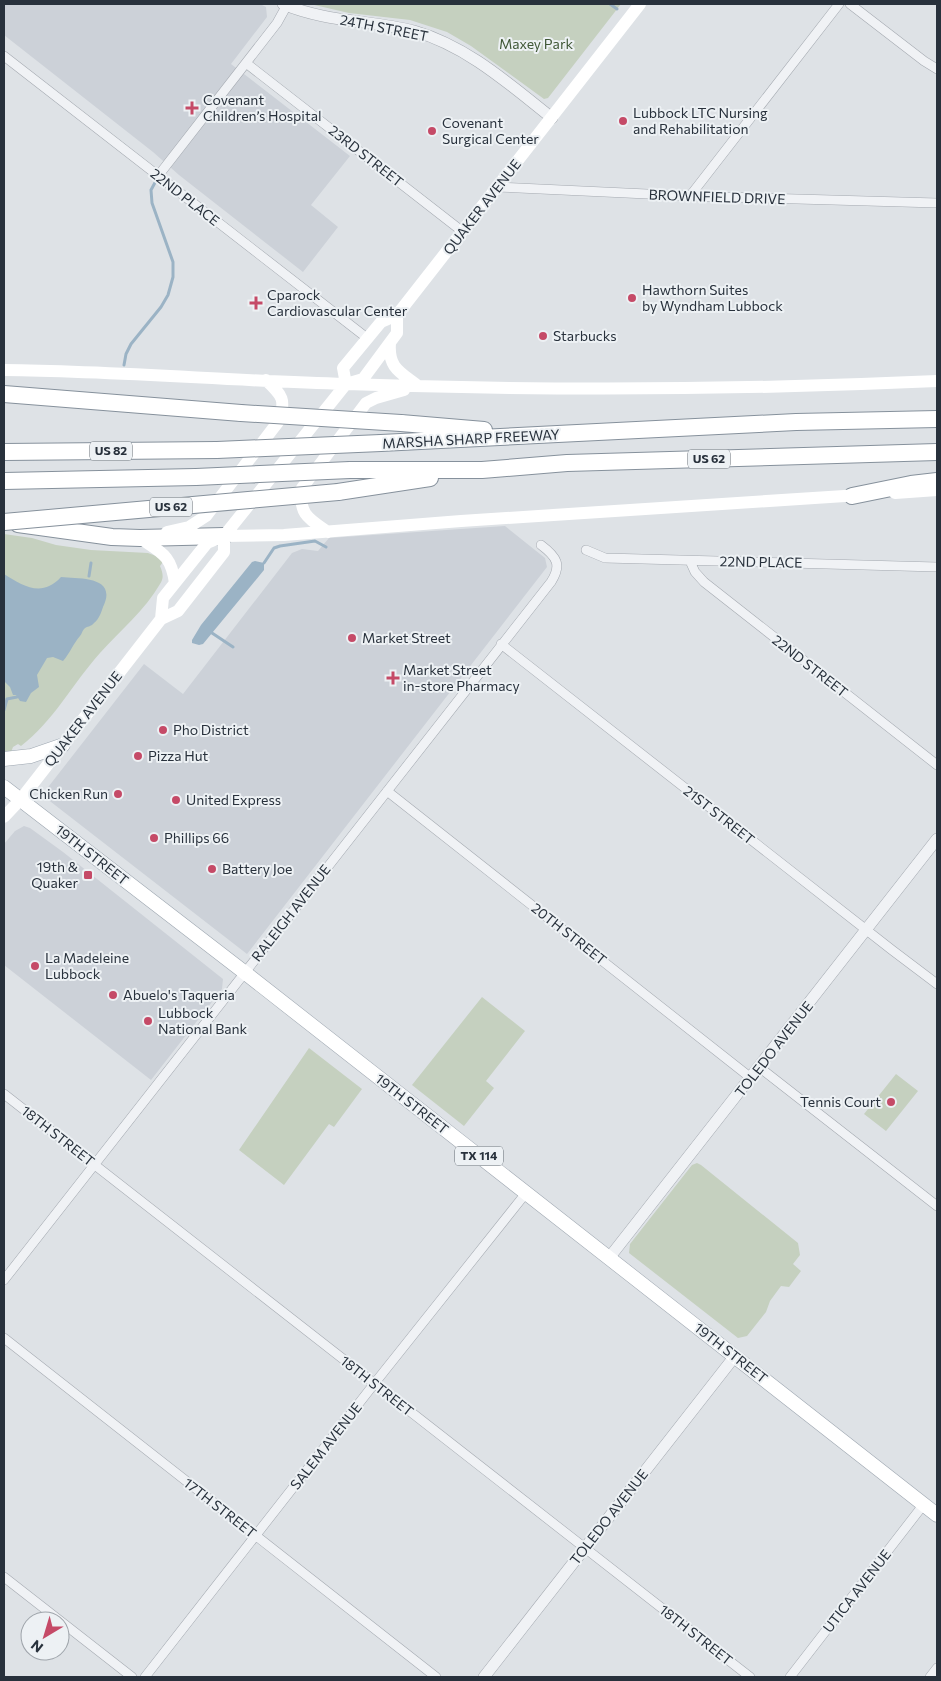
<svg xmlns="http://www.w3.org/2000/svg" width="941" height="1681" viewBox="0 0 941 1681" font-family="Commissioner,sans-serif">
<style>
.built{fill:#ccd1d8}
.green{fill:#c5d0bf}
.water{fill:#9bb3c5}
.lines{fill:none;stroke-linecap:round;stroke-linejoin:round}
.stream{stroke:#9bb3c5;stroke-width:3}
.minor-casing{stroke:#a4a9b0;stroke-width:10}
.tertiary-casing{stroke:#a4a9b0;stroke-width:12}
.primary-casing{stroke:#9ea7b1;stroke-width:15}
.motorway-casing{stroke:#86919c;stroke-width:18}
.minor{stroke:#f0f2f5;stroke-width:9}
.tertiary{stroke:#f0f2f5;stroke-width:11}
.secondary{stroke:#fff;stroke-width:12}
.primary{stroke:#fff;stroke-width:14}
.motorway{stroke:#fff;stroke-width:16}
.motorway-bridge-casing{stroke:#86919c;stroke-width:18;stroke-linecap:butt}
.motorway-bridge{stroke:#fff;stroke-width:16}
.poi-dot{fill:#c54a67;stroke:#edf1f4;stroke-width:2}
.labels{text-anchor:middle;stroke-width:4;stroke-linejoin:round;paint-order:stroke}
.shield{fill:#edf1f4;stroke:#636b73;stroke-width:1}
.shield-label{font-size:12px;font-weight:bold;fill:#28313c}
.street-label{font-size:14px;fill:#28313c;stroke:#edf1f4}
.park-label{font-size:14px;fill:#3f5736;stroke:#edf1f4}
.poi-label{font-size:14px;fill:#28313c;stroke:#edf1f4;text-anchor:start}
</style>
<rect width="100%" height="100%" fill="#dee2e6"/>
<!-- built -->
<path class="built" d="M4,4H260L266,7L267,17L231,64L350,156L311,205L338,227L303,272L179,175L153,152L4,35Z
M505,526L545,558L547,567L247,954L42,795L144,664L183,694L292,553L302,549L318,551L329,538Z
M24,826L30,828L63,852L223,979L222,989L151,1080L4,965V844L15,831Z"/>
<!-- green -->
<path class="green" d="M310,4H621L548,98L544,99L471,46L447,32L410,20L349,13Z
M4,534L32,538L56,545L91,550L148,553L156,556L163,562L160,566C163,573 164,578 160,584C145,610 120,631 100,653C73,683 53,722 21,746L18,744L13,747L11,752H4Z
M482,997L525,1031L486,1081L494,1088L464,1126L412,1085Z
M309,1048L362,1089L334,1127L329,1124L284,1185L239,1150Z
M896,1074L918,1091L886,1131L864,1114Z
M697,1163L701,1165L798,1243L800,1255L793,1264L801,1271L789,1287L781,1286L770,1301L766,1312L747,1336L738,1338L629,1253L630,1244L692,1165Z"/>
<!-- water -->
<path class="water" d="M255,561L264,563V570L203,644L199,645L192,643V640L201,625L252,562Z
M4,574C23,586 42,598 61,577C80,579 118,576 103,607C101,613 99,619 94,623C91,627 87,626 84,629C82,631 82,634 80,636C73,644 70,653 63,661L53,657L47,658L37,675L39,687L31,693L26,702L20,701L16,695H13L10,687L4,681Z"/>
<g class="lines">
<!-- stream -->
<path class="stream" d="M610,4L617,9
M124,365L126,354L131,344L161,307L168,295L173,277V262L152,203L151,190L158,177
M264,563L274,548L280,546L315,541L326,547
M89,576L91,563
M212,633L233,647
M4,710L7,699L17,697"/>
<defs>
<path id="minor" d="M850,4L924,61L937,69
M4,56L367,338
M246,63L463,232
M158,176L277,23L287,5
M497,187L690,196L937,203
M690,196L839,4
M586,550L605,558L937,567
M690,561L695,572L704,582L937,765
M501,644L892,950L937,984
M387,791L751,1078
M759,1067L937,1206
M4,1094L750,1677
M4,1280L551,582C562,565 557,557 541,545
M4,1338L436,1677
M4,1577L132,1677
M145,1677L374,1384L526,1193
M790,1677L924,1504
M930,1677L937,1668"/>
<path id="tertiary" d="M283,4C325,22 370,20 414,31C467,46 509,84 552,118
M609,1258L937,839
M484,1677L735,1356"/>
<path id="primary" d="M4,759L31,756L63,745
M4,787L244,972L937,1515"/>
<path id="motorway" d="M4,394L241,413
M401,423L484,430
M381,443L796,422L937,419
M4,452L217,450
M350,470H482L567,463L937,452
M4,481L196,477
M338,492L430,478
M852,496L911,484L937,481
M18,524L112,537L140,538L224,536"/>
</defs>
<!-- minor casing -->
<use href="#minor" class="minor-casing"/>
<!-- tertiary casing -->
<use href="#tertiary" class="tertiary-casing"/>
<!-- primary casing -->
<use href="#primary" class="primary-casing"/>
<!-- motorway casing -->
<use href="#motorway" class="motorway-casing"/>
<!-- minor -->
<use href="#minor" class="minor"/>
<!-- tertiary -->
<use href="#tertiary" class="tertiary"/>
<!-- secondary -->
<path class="secondary" d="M390,343C388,368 400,372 418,386
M4,370C118,371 232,381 346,384C543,391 740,390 937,381
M346,384L343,368L381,322L397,315L640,4
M895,493L937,490
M167,532L189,527L206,516L278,422C287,400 282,395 266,380
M328,532C309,519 298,514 302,488L366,403L376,398L404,390
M224,536L284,535L461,521L860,495
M140,538C162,553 171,555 175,583
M161,619L163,598L207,543L224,536L346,384L363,379L397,333V315
M4,817L21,799L161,619L178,611L224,552V536"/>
<!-- primary -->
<use href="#primary" class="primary"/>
<!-- motorway -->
<use href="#motorway" class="motorway"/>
<defs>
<path id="motorway-bridge" d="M241,413L401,423
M217,450L381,443
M196,477L350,470
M4,522L338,492"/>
</defs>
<!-- motorway-bridge casing -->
<use href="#motorway-bridge" class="motorway-bridge-casing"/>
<!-- motorway-bridge -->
<use href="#motorway-bridge" class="motorway-bridge"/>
</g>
<!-- markers -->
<g class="poi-dot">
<path d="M189.5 100.5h5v5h5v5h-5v5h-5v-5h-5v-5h5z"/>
<circle cx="623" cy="121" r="5"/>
<circle cx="432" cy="131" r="5"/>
<circle cx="632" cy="298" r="5"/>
<path d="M253.5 295.5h5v5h5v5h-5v5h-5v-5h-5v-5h5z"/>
<circle cx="543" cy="336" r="5"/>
<circle cx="352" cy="638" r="5"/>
<path d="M390.5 670.5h5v5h5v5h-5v5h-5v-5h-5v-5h5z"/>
<circle cx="163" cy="730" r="5"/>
<circle cx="138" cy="756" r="5"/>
<circle cx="118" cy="794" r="5"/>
<circle cx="176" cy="800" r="5"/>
<circle cx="154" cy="838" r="5"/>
<circle cx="212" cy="869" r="5"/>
<rect x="83" y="870" width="10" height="10" rx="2.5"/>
<circle cx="35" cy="966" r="5"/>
<circle cx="113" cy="995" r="5"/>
<circle cx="148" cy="1021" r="5"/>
<circle cx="891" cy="1102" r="5"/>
</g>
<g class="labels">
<!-- shield labels -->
<g class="shield">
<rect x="90" y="441.5" width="42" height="19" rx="4"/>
<rect x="688" y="449.5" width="42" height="19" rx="4"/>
<rect x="150" y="497.5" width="42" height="19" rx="4"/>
<rect x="455" y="1146.5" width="48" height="19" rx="4"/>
</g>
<g class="shield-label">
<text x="111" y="455">US 82</text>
<text x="709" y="463">US 62</text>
<text x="171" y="511">US 62</text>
<text x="479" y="1160">TX 114</text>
</g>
<!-- street labels -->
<g class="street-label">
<text transform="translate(384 28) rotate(11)" y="5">24TH STREET</text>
<text transform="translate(366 156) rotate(38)" y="5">23RD STREET</text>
<text transform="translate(185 197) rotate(38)" y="5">22ND PLACE</text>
<text transform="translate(717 197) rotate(2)" y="5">BROWNFIELD DRIVE</text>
<text transform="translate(482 207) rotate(-52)" y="5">QUAKER AVENUE</text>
<text transform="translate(471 439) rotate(-3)" y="5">MARSHA SHARP FREEWAY</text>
<text transform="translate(761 562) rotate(1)" y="5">22ND PLACE</text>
<text transform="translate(810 666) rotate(38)" y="5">22ND STREET</text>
<text transform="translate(83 719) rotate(-52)" y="5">QUAKER AVENUE</text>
<text transform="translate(719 815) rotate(38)" y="5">21ST STREET</text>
<text transform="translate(92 855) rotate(38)" y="5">19TH STREET</text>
<text transform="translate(291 913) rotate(-52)" y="5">RALEIGH AVENUE</text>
<text transform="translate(569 934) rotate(38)" y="5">20TH STREET</text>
<text transform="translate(774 1049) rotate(-52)" y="5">TOLEDO AVENUE</text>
<text transform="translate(412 1104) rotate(38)" y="5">19TH STREET</text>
<text transform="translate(58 1136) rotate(38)" y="5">18TH STREET</text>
<text transform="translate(731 1353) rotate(38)" y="5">19TH STREET</text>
<text transform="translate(377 1386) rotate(38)" y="5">18TH STREET</text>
<text transform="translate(326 1446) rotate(-52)" y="5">SALEM AVENUE</text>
<text transform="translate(220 1508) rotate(38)" y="5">17TH STREET</text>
<text transform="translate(609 1517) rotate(-52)" y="5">TOLEDO AVENUE</text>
<text transform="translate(857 1591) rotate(-52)" y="5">UTICA AVENUE</text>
<text transform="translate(696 1635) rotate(38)" y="5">18TH STREET</text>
</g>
<!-- park labels -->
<g class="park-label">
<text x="536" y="49">Maxey Park</text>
</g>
<!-- poi labels -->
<g class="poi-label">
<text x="203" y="105">Covenant<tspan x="203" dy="16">Children’s Hospital</tspan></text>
<text x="633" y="118">Lubbock LTC Nursing<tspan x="633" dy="16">and Rehabilitation</tspan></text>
<text x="442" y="128">Covenant<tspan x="442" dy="16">Surgical Center</tspan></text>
<text x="642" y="295">Hawthorn Suites<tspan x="642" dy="16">by Wyndham Lubbock</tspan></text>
<text x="267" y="300">Cparock<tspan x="267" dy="16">Cardiovascular Center</tspan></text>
<text x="553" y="341">Starbucks</text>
<text x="362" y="643">Market Street</text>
<text x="403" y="675">Market Street<tspan x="403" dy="16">in-store Pharmacy</tspan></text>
<text x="173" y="735">Pho District</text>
<text x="148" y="761">Pizza Hut</text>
<text x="108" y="799" text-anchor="end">Chicken Run</text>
<text x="186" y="805">United Express</text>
<text x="164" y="843">Phillips 66</text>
<text x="78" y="872" text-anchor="end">19th &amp;<tspan x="78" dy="16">Quaker</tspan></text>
<text x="222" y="874">Battery Joe</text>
<text x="45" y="963">La Madeleine<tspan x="45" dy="16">Lubbock</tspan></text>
<text x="123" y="1000">Abuelo's Taqueria</text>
<text x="158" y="1018">Lubbock<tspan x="158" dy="16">National Bank</tspan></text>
<text x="881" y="1107" text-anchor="end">Tennis Court</text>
</g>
</g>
<!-- border -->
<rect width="941" height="1681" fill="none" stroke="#28313c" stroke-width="10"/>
<!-- north arrow -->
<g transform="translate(45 1636) rotate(218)"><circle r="24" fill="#edf1f4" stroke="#9ea4aa"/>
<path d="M0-4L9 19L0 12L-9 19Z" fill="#c54a67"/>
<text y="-8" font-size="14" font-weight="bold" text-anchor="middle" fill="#28313c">N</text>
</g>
</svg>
